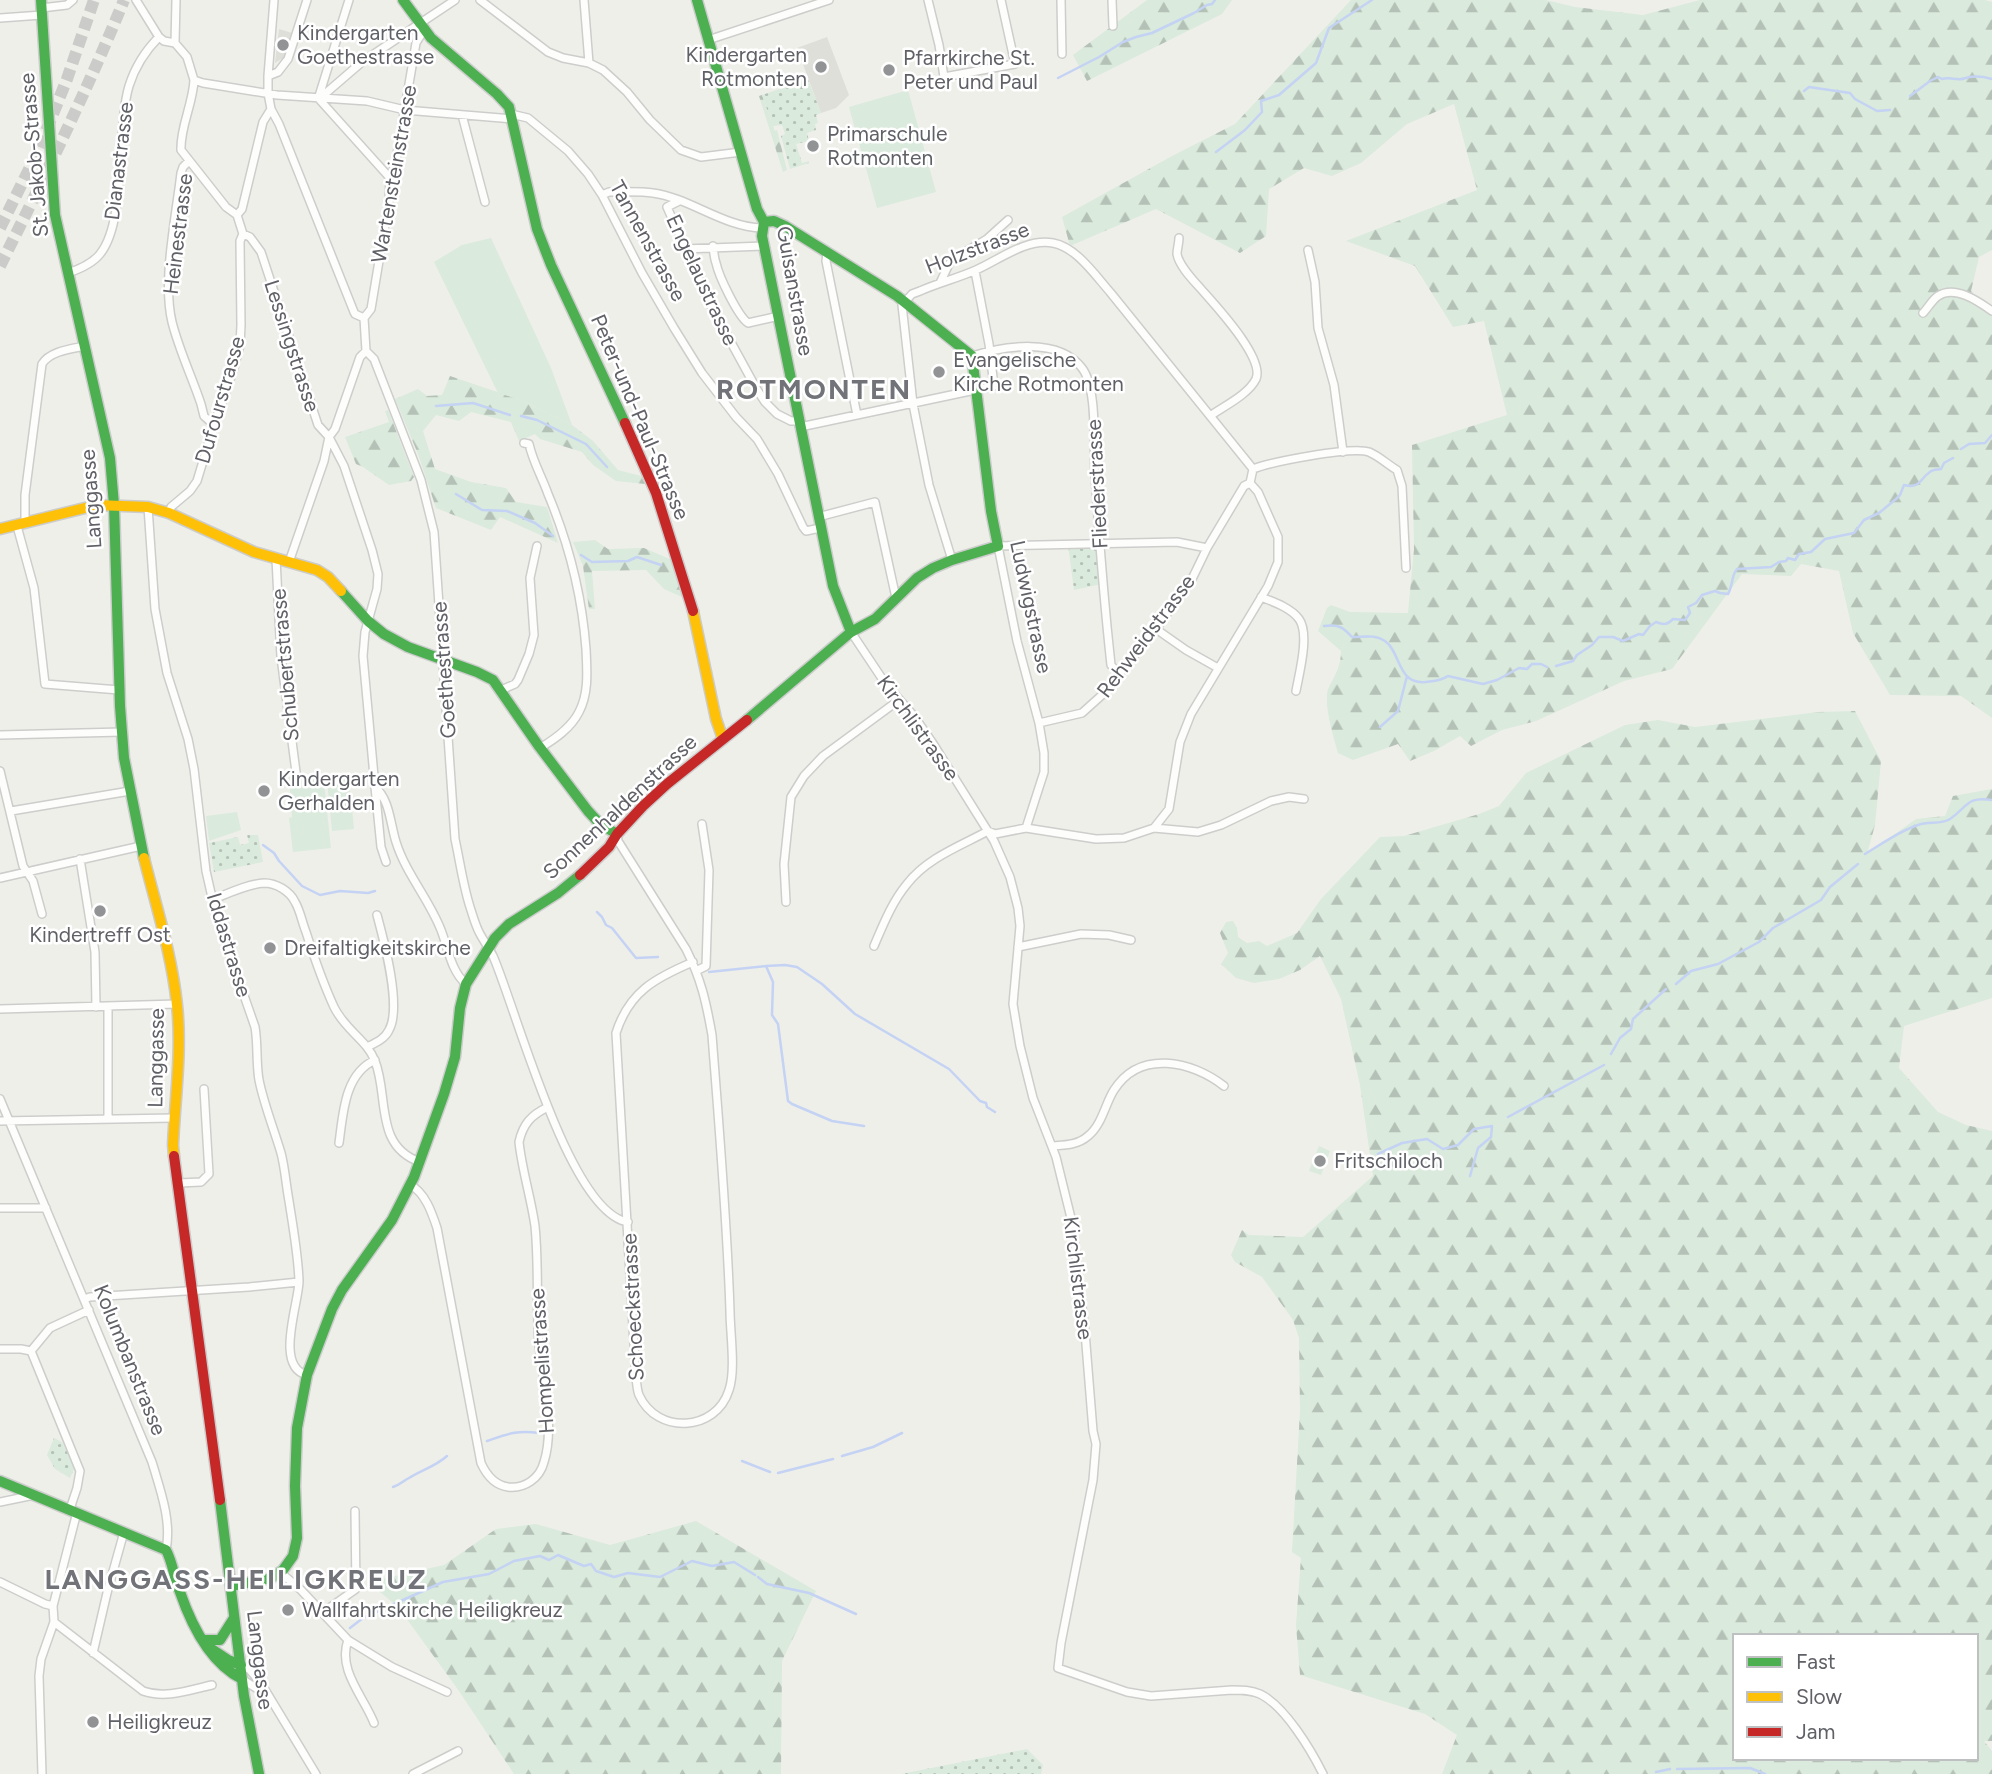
<svg xmlns="http://www.w3.org/2000/svg" width="1992" height="1774" viewBox="0 0 1992 1774" font-family="Figtree,sans-serif">
<style>
.education{fill:#dfdfd9}
.forest{fill:url(#forest-firs);fill-rule:evenodd}
.park{fill:url(#park-dots)}
.garden{fill:#daeadc}
.lines{fill:none;stroke-linecap:round;stroke-linejoin:round}
.stream{stroke:#c4d2f4;stroke-width:2.5}
.highway-tunnel{stroke:#cbccc9;stroke-width:12;stroke-dasharray:12 6;stroke-linecap:butt}
.street-casing{stroke:#cdcdcc;stroke-width:10}
.fast-casing{stroke:#ccc;stroke-width:13}
.slow-casing{stroke:#ccc;stroke-width:13}
.jam-casing{stroke:#ccc;stroke-width:13}
.street{stroke:#fdfdfc;stroke-width:7}
.fast{stroke:#4caf50;stroke-width:10}
.slow{stroke:#ffc107;stroke-width:10}
.jam{stroke:#c62828;stroke-width:10}
.poi-dot{fill:#929395;stroke:#fff;stroke-width:2.5}
.labels{text-anchor:middle;stroke-width:5;stroke-linejoin:round;paint-order:stroke}
.poi-label{font-size:21px;fill:#606167;stroke:#fff;text-anchor:start}
.street-label{font-size:21px;fill:#606167;stroke:#fff}
.district-label{font-size:28px;font-weight:bold;letter-spacing:2px;fill:#717379;stroke:#fff}
</style>
<defs>
<pattern id="forest-firs" width="22" height="20" patternUnits="userSpaceOnUse" patternTransform="scale(1.75)"><rect width="22" height="20" fill="#daeadc"/><path d="M5 1l3.5 6h-7zM16 11l3.5 6h-7z" fill="#b4c1b6"/></pattern>
<pattern id="park-dots" width="8" height="8" patternUnits="userSpaceOnUse" patternTransform="scale(1.75)"><rect width="8" height="8" fill="#daeadc"/><path d="M2 2h.1M6 6h.1" fill="none" stroke="#b4c1b6" stroke-width="1.8" stroke-linecap="round"/></pattern>
</defs>
<rect width="100%" height="100%" fill="#efefea"/>
<!-- education -->
<path class="education" d="M279,29L292,33L285,57L275,63Z
M827,37L849,95L836,108L821,113L797,48Z"/>
<!-- forest -->
<path class="forest" d="M1147,0H1232L1222,14L1087,81L1073,55Z
M1351,0H1546L1575,7L1643,15L1700,0H1985L1992,2V250L1979,257L1971,291L1992,311V718L1961,696L1890,695L1853,633L1839,571L1801,564L1791,576L1742,574L1672,669L1624,681L1536,721L1502,730L1471,746L1460,736L1434,751L1410,761L1398,744L1353,760L1338,753C1334,738 1322,701 1329,687C1336,674 1341,665 1341,651L1318,631L1327,608L1331,605L1350,612L1408,613L1414,549L1412,445L1507,415L1484,321L1453,327L1415,266L1346,241L1477,190L1454,104L1407,124L1361,163L1332,176L1304,168L1269,189L1266,236L1240,253L1156,209L1070,246L1062,217L1172,156L1235,124Z
M762,95L775,131L777,130L787,170L783,172L759,96Z
M450,376L518,399L572,425L593,441L618,470L641,476L645,484L616,481L593,465L582,452L540,439L535,434L519,441L511,422L471,412L459,421L436,415L423,431L435,469L471,482L506,488L516,502L547,507L558,543L500,517L491,530L436,508L418,454L395,399L418,389L427,396L442,395Z
M388,410L414,477L411,481L389,485L363,467L356,464L345,437L389,422L385,411Z
M595,540L608,549L644,548L672,560L682,597L664,589L646,570L592,571L595,609H589L583,566L573,542Z
M1855,711L1881,761L1875,825L1867,854L1916,819L1945,816L1953,796L1992,789V998L1904,1026L1899,1068L1938,1112L1966,1125L1992,1131V1741H1984L1992,1751V1774H1442L1457,1735L1425,1714L1300,1675L1296,1625L1301,1558L1292,1552L1300,1411L1299,1338L1293,1320L1262,1277L1235,1262L1231,1255L1242,1230L1249,1235L1303,1237L1373,1176L1360,1085L1341,999L1320,956L1300,970L1279,979L1254,983L1236,978L1221,964L1228,953L1220,933L1226,922L1233,921L1237,928L1238,937L1247,943L1259,941L1267,946L1297,933L1321,899L1380,837L1404,836L1479,814L1499,806L1526,773L1625,725L1658,720L1695,727L1818,712ZM1735,1636H1976V1758H1735Z
M696,1521L816,1591L782,1661L781,1774H514L459,1691L398,1607L368,1582L444,1565L496,1529L536,1524L610,1545Z"/>
<!-- park -->
<path class="park" d="M808,79L821,113L816,115L818,123L815,124L816,130L807,133L809,141L796,144L802,163L809,161V163L790,169L781,136L785,134L782,125L773,126L762,95Z
M1100,544L1102,584L1074,590L1068,545Z
M247,835H258L263,862L214,872L209,843L238,837L240,845L249,843Z
M54,1438L62,1442L75,1467L70,1478L55,1469L47,1455Z
M1027,1749L1043,1765L1041,1774H901Z"/>
<!-- garden -->
<path class="garden" d="M908,90L936,192L877,208L849,107Z
M491,238L551,368L572,425L518,399L498,393L434,262L462,245Z
M323,774L331,848L293,852L289,818L292,817L289,777Z
M349,779L354,829L332,831L327,780Z
M237,812L241,830L209,841L206,816Z
M1319,1146L1330,1151L1321,1175L1309,1171Z"/>
<g class="lines">
<!-- stream -->
<path class="stream" d="M1058,78L1099,57L1123,42L1136,37L1152,33L1194,13L1207,5L1212,4L1215,0
M1804,91L1809,87L1850,93L1855,99L1877,111L1890,110
M1910,96L1930,81L1938,77L1942,79C1948,77 1951,79 1958,79C1962,80 1965,78 1969,77C1977,76 1985,77 1992,79
M1216,152L1245,130L1262,112L1261,101L1279,95L1316,63L1329,28L1372,0
M436,406L473,403L510,415
M521,416L537,420L586,444L607,467
M1961,449L1969,444L1985,443L1992,435
M456,494L482,510L507,511L535,523L553,536
M581,555L592,562L628,561L637,557L661,565
M1324,626C1338,624 1343,627 1352,637C1363,637 1375,634 1385,641C1401,652 1397,685 1426,682C1434,681 1441,681 1448,676L1483,684L1497,680L1519,668L1527,669L1532,664H1541L1547,667
M1556,666L1573,661L1577,655L1592,645L1599,637H1613L1623,641L1639,634L1643,635L1650,626L1656,622C1664,625 1667,625 1673,619L1685,620L1690,613L1688,607L1696,603L1702,595L1715,591L1720,593L1728,594C1733,586 1731,576 1737,569L1771,567L1779,562L1786,561L1788,558L1795,560L1799,554L1811,552L1825,539L1854,533L1864,520L1879,513L1896,499L1900,495L1904,485C1921,489 1919,479 1930,472C1933,469 1938,470 1941,469L1944,463L1953,458
M1380,727L1398,711L1407,676
M263,845L274,853L279,861L302,886L320,895L340,891L368,893L375,891
M1865,854C1882,844 1899,831 1918,825C1928,821 1941,825 1950,819C1968,807 1966,796 1992,800
M597,912L602,917L606,925L612,928L636,958L658,957
M766,966L773,982L772,1015L778,1024L788,1101L792,1104L832,1121L864,1126
M709,972L766,966L785,965L797,967L822,984L855,1014L949,1069L980,1101L986,1103L987,1107L995,1112
M1676,984L1691,971L1718,964L1759,942L1773,928L1821,900L1830,887L1858,864
M1611,1054L1620,1038L1631,1029L1633,1019L1666,989
M1508,1117L1604,1065
M1378,1154L1402,1143L1427,1139L1443,1149L1458,1145L1474,1129L1492,1126L1491,1137L1478,1148L1470,1176
M487,1441C508,1434 516,1430 539,1433
M842,1456L873,1447L902,1433
M742,1461L770,1472
M778,1473L833,1459
M393,1487C400,1485 403,1481 409,1478C422,1470 436,1466 447,1456
M758,1577L767,1584L809,1593L856,1614
M350,1628L363,1618L443,1582L489,1574L514,1561L540,1556L549,1560L558,1555L584,1566L591,1564L596,1571L614,1577L628,1573L660,1577L692,1561L712,1566L734,1562L755,1575
M1677,1769L1750,1768L1765,1774
M1656,1772L1670,1769"/>
<!-- highway-tunnel -->
<path class="highway-tunnel" d="M0,228L39,149L67,79L94,0
M0,266C44,178 87,91 124,0"/>
<defs>
<path id="street" d="M136,0L159,37L164,41L175,43L187,57L194,80L203,83L277,95L367,101L405,110L512,119
M480,0L548,52L563,58L589,63L603,70L627,92L650,120L681,150L701,157L741,152
M584,0L589,63
M928,0L939,45L944,77L1015,64L1001,0
M1061,0L1062,54
M1112,0L1113,26
M41,8L67,5L73,0
M0,18L42,15
M708,40L829,0
M175,43L176,0
M268,76L274,0
M194,80C193,104 180,127 181,150L226,207L237,215
M319,96L349,0
M319,99L362,62L455,0
M319,99L390,178
M271,109L279,124L354,312L355,314L364,318
M511,114L528,118L568,151L588,174L602,195L642,273L674,328L702,373L736,417L757,439L778,474L803,527L806,531L820,528
M462,115L485,202
M189,161L183,167L181,173C176,217 162,280 172,322C179,350 192,377 201,404L204,416L214,425
M602,195L609,192C623,192 639,191 653,193C690,198 723,227 762,228
M679,201L667,207L710,304L756,388L765,402L777,414L791,421H799
M237,215L242,209L263,122L271,109L268,93V76L278,72L288,59L307,0
M237,215L243,234
M243,234L250,237L261,252L318,425L329,437L344,466L372,550L378,574L377,589L365,632L363,656L375,787C390,800 390,823 396,842C406,874 429,899 441,930C448,948 451,971 466,984
M1179,238C1179,243 1177,249 1177,254C1179,266 1193,280 1201,289C1215,305 1265,358 1256,379C1248,395 1224,406 1210,416
M713,246C714,252 714,258 716,263C719,277 738,316 748,323L779,316
M684,249L765,246
M1308,250L1315,282L1318,328L1334,385L1343,452
M827,253L826,261L857,415
M68,273C80,269 92,264 100,254C127,221 116,129 129,86C135,67 145,51 159,37
M940,283L949,264L955,258L987,239L1008,220
M1923,313C1928,308 1932,300 1938,296C1955,285 1978,301 1992,311
M364,318L366,351L374,359L421,480L434,532L455,839C460,862 463,885 470,907C473,916 475,924 479,932C483,940 489,948 493,956C516,1008 569,1213 628,1222
M364,318L371,309L389,201L390,178L395,166L416,43L424,30
M972,356C1004,346 1059,337 1082,368C1098,389 1093,446 1095,473C1099,537 1104,601 1111,665L1119,674
M800,427L994,386L989,344L975,271
M524,443L529,444C533,462 542,477 548,494C569,544 582,596 586,649C587,671 589,693 579,712C571,728 555,739 540,748
M1253,469C1271,462 1352,446 1369,452C1379,456 1388,465 1397,470L1402,486L1406,568
M148,507L155,609L167,673L188,739L194,769L206,871L216,915L255,1027C258,1044 256,1063 259,1080C264,1105 274,1129 281,1153C285,1168 286,1185 289,1201C293,1227 298,1254 299,1281C299,1303 274,1367 307,1375
M169,513L171,507L190,491L197,481L214,425L234,368L240,345L241,325L240,241L243,234
M818,517L875,502L896,598
M25,524V495L42,364C50,351 71,349 85,346
M17,526L34,588L45,684L119,690
M276,559L281,657L296,772
M952,560L929,485L913,404L902,305L912,294L920,291C938,283 958,278 976,270C999,260 1026,238 1053,243C1076,247 1095,275 1110,292L1253,469L1250,483
M289,562L324,461L329,437L335,429L360,357L366,351
M1261,597C1274,602 1291,608 1299,619C1310,634 1299,674 1296,691
M1156,629L1186,650L1218,668
M851,632L885,683L914,716L932,742L994,841L1010,877L1018,908L1020,926L1013,1004L1020,1046L1033,1098L1056,1157L1072,1222L1085,1332L1093,1431L1096,1444L1093,1480L1061,1643L1058,1668L1127,1692L1151,1696L1232,1690C1242,1690 1251,1690 1260,1694C1285,1706 1311,1750 1323,1774
M501,690L515,684L518,680L529,654L534,635L530,578L537,546
M1039,723L1082,713L1102,695L1156,629L1192,579L1207,548L1244,486L1250,483
M0,735L122,732
M0,771L23,866L33,881L42,914
M375,787L381,847L386,862
M11,811L130,791
M1026,828L1044,772V753L1039,723L1017,641L998,546L1177,542L1207,548
M1154,828L1169,809L1180,742L1191,714L1268,586L1278,562V537L1258,492L1250,483
M617,834L618,841L686,949C701,979 706,1001 712,1035C719,1127 727,1218 730,1311C730,1332 736,1370 729,1390C716,1432 657,1435 639,1395C637,1390 637,1384 636,1379L616,1033C629,992 655,978 693,962
M80,859L95,952L96,1007
M0,878L141,846
M214,899C229,893 248,884 264,883C276,883 290,891 295,902C300,910 302,922 306,932C314,957 323,983 334,1007C345,1030 367,1040 375,1061C389,1096 374,1146 420,1162
M786,902L784,864L791,797L804,776L823,756L899,700
M874,946C883,925 892,902 907,884C927,858 960,846 988,831L995,834L1026,828L1096,839L1124,838L1154,828L1198,832L1221,825L1271,801L1289,797L1304,799
M1018,947L1081,934L1109,935L1131,940
M696,971L706,966L709,870L702,824
M0,1009L177,1004
M367,1047C375,1043 385,1039 389,1030C402,1007 384,941 377,915
M0,1099L152,1462C160,1489 172,1521 166,1550
M108,1119V1007
M0,1121L174,1118
M339,1143C343,1115 344,1074 375,1060
M1052,1146C1065,1145 1078,1145 1088,1136C1102,1125 1105,1104 1114,1090C1140,1049 1192,1061 1224,1086
M179,1183L201,1182L209,1174L204,1089
M410,1185C425,1192 432,1213 437,1228L481,1463C486,1474 494,1485 508,1487C525,1489 540,1478 544,1462C555,1428 543,1380 539,1345C536,1305 539,1266 535,1226C531,1198 522,1170 519,1142C523,1124 531,1115 548,1107
M0,1208H46
M84,1299L90,1297L249,1287L299,1282
M0,1349H21L31,1351L80,1471L77,1488L70,1509
M31,1351L50,1328L89,1310
M0,1502L34,1495
M280,1572L301,1590L348,1640L392,1667L447,1692
M0,1582L45,1604L53,1606
M322,1613L356,1589L355,1511
M54,1622L143,1691C166,1699 189,1690 212,1685
M348,1640C337,1670 364,1697 374,1723
M93,1653L107,1593L124,1532
M241,1665L249,1669L261,1683L316,1774
M242,1679L265,1694
M42,1774L39,1676L41,1659L54,1622L53,1606L77,1512
M413,1774L458,1751"/>
<path id="fast" d="M41,0L55,215L110,458L114,505L120,706L124,758L144,858
M403,0L431,38L497,94L509,107L537,229L551,265L625,423
M697,0L757,209L764,222L762,236L833,586L851,632
M341,591L368,621L384,634L408,647L477,672L493,680L538,745L588,811L600,824L617,834
M747,720L851,632L875,619L917,578L933,568L952,560L998,546L991,511L972,356L897,296L785,226L774,221L764,222
M0,1481L166,1550C173,1563 174,1578 180,1592C191,1624 210,1663 242,1679
M220,1500L244,1696L259,1774
M231,1586L272,1578L283,1570L293,1556L297,1538L295,1486L297,1428L307,1375L332,1309L342,1290L392,1220L414,1177L444,1094L455,1057L460,1008L466,984L495,938L509,924L558,893L580,875
M204,1640H220L234,1618
M210,1648L228,1660L241,1665"/>
<path id="slow" d="M0,529L97,505L148,507L169,513L254,552L317,570L328,577L341,591
M693,611L716,719L723,739
M144,858C156,906 172,955 177,1005C182,1051 175,1099 173,1145L174,1156"/>
<path id="jam" d="M625,423L656,493L693,611
M580,875L609,847L617,834L643,806L667,784L747,720
M174,1156L220,1500"/>
</defs>
<!-- street casing -->
<use href="#street" class="street-casing"/>
<!-- fast casing -->
<use href="#fast" class="fast-casing"/>
<!-- slow casing -->
<use href="#slow" class="slow-casing"/>
<!-- jam casing -->
<use href="#jam" class="jam-casing"/>
<!-- street -->
<use href="#street" class="street"/>
<!-- fast -->
<use href="#fast" class="fast"/>
<!-- slow -->
<use href="#slow" class="slow"/>
<!-- jam -->
<use href="#jam" class="jam"/>
</g>
<!-- markers -->
<g class="poi-dot">
<circle cx="283" cy="45" r="7"/>
<circle cx="821" cy="67" r="7"/>
<circle cx="889" cy="70" r="7"/>
<circle cx="813" cy="146" r="7"/>
<circle cx="939" cy="372" r="7"/>
<circle cx="264" cy="791" r="7"/>
<circle cx="100" cy="911" r="7"/>
<circle cx="270" cy="948" r="7"/>
<circle cx="1320" cy="1161" r="7"/>
<circle cx="288" cy="1610" r="7"/>
<circle cx="93" cy="1722" r="7"/>
</g>
<g class="labels">
<!-- poi labels -->
<g class="poi-label">
<text x="297" y="40">Kindergarten<tspan x="297" dy="24">Goethestrasse</tspan></text>
<text x="807" y="62" text-anchor="end">Kindergarten<tspan x="807" dy="24">Rotmonten</tspan></text>
<text x="903" y="65">Pfarrkirche St.<tspan x="903" dy="24">Peter und Paul</tspan></text>
<text x="827" y="141">Primarschule<tspan x="827" dy="24">Rotmonten</tspan></text>
<text x="953" y="367">Evangelische<tspan x="953" dy="24">Kirche Rotmonten</tspan></text>
<text x="278" y="786">Kindergarten<tspan x="278" dy="24">Gerhalden</tspan></text>
<text x="100" y="942" text-anchor="middle">Kindertreff Ost</text>
<text x="284" y="955">Dreifaltigkeitskirche</text>
<text x="1334" y="1168">Fritschiloch</text>
<text x="302" y="1617">Wallfahrtskirche Heiligkreuz</text>
<text x="107" y="1729">Heiligkreuz</text>
</g>
<!-- street labels -->
<g class="street-label">
<text transform="translate(34 155) rotate(-95)" y="7">St. Jakob-Strasse</text>
<text transform="translate(119 161) rotate(-83)" y="7">Dianastrasse</text>
<text transform="translate(394 174) rotate(-80)" y="7">Wartensteinstrasse</text>
<text transform="translate(178 234) rotate(-83)" y="7">Heinestrasse</text>
<text transform="translate(648 241) rotate(61)" y="7">Tannenstrasse</text>
<text transform="translate(977 248) rotate(-21)" y="7">Holzstrasse</text>
<text transform="translate(702 280) rotate(65)" y="7">Engelaustrasse</text>
<text transform="translate(795 291) rotate(80)" y="7">Guisanstrasse</text>
<text transform="translate(292 346) rotate(72)" y="7">Lessingstrasse</text>
<text transform="translate(220 400) rotate(-74)" y="7">Dufourstrasse</text>
<text transform="translate(640 417) rotate(67)" y="7">Peter-und-Paul-Strasse</text>
<text transform="translate(1097 484) rotate(-93)" y="7">Fliederstrasse</text>
<text transform="translate(91 499) rotate(-94)" y="7">Langgasse</text>
<text transform="translate(1031 607) rotate(78)" y="7">Ludwigstrasse</text>
<text transform="translate(1146 636) rotate(-53)" y="7">Rehweidstrasse</text>
<text transform="translate(285 665) rotate(-95)" y="7">Schubertstrasse</text>
<text transform="translate(444 670) rotate(-94)" y="7">Goethestrasse</text>
<text transform="translate(918 728) rotate(54)" y="7">Kirchlistrasse</text>
<text transform="translate(620 807) rotate(-43)" y="7">Sonnenhaldenstrasse</text>
<text transform="translate(229 945) rotate(73)" y="7">Iddastrasse</text>
<text transform="translate(156 1058) rotate(-89)" y="7">Langgasse</text>
<text transform="translate(1078 1278) rotate(83)" y="7">Kirchlistrasse</text>
<text transform="translate(633 1307) rotate(-93)" y="7">Schoeckstrasse</text>
<text transform="translate(130 1360) rotate(68)" y="7">Kolumbanstrasse</text>
<text transform="translate(542 1361) rotate(-94)" y="7">Hompelistrasse</text>
<text transform="translate(260 1660) rotate(83)" y="7">Langgasse</text>
</g>
<!-- district labels -->
<g class="district-label">
<text x="814" y="399">ROTMONTEN</text>
<text x="236" y="1589">LANGGASS-HEILIGKREUZ</text>
</g>
</g>
<!-- legend -->
<rect x="1733" y="1634" width="245" height="126" fill="#ffffff" stroke="#bfc0c2" stroke-width="2"/>
<rect x="1747" y="1657" width="35" height="10" fill="#4caf50" stroke="#bfc0c2" stroke-width="2"/>
<text x="1796" y="1669" font-size="21" fill="#606167">Fast</text>
<rect x="1747" y="1692" width="35" height="10" fill="#ffc107" stroke="#bfc0c2" stroke-width="2"/>
<text x="1796" y="1704" font-size="21" fill="#606167">Slow</text>
<rect x="1747" y="1727" width="35" height="10" fill="#c62828" stroke="#bfc0c2" stroke-width="2"/>
<text x="1796" y="1739" font-size="21" fill="#606167">Jam</text>
</svg>
